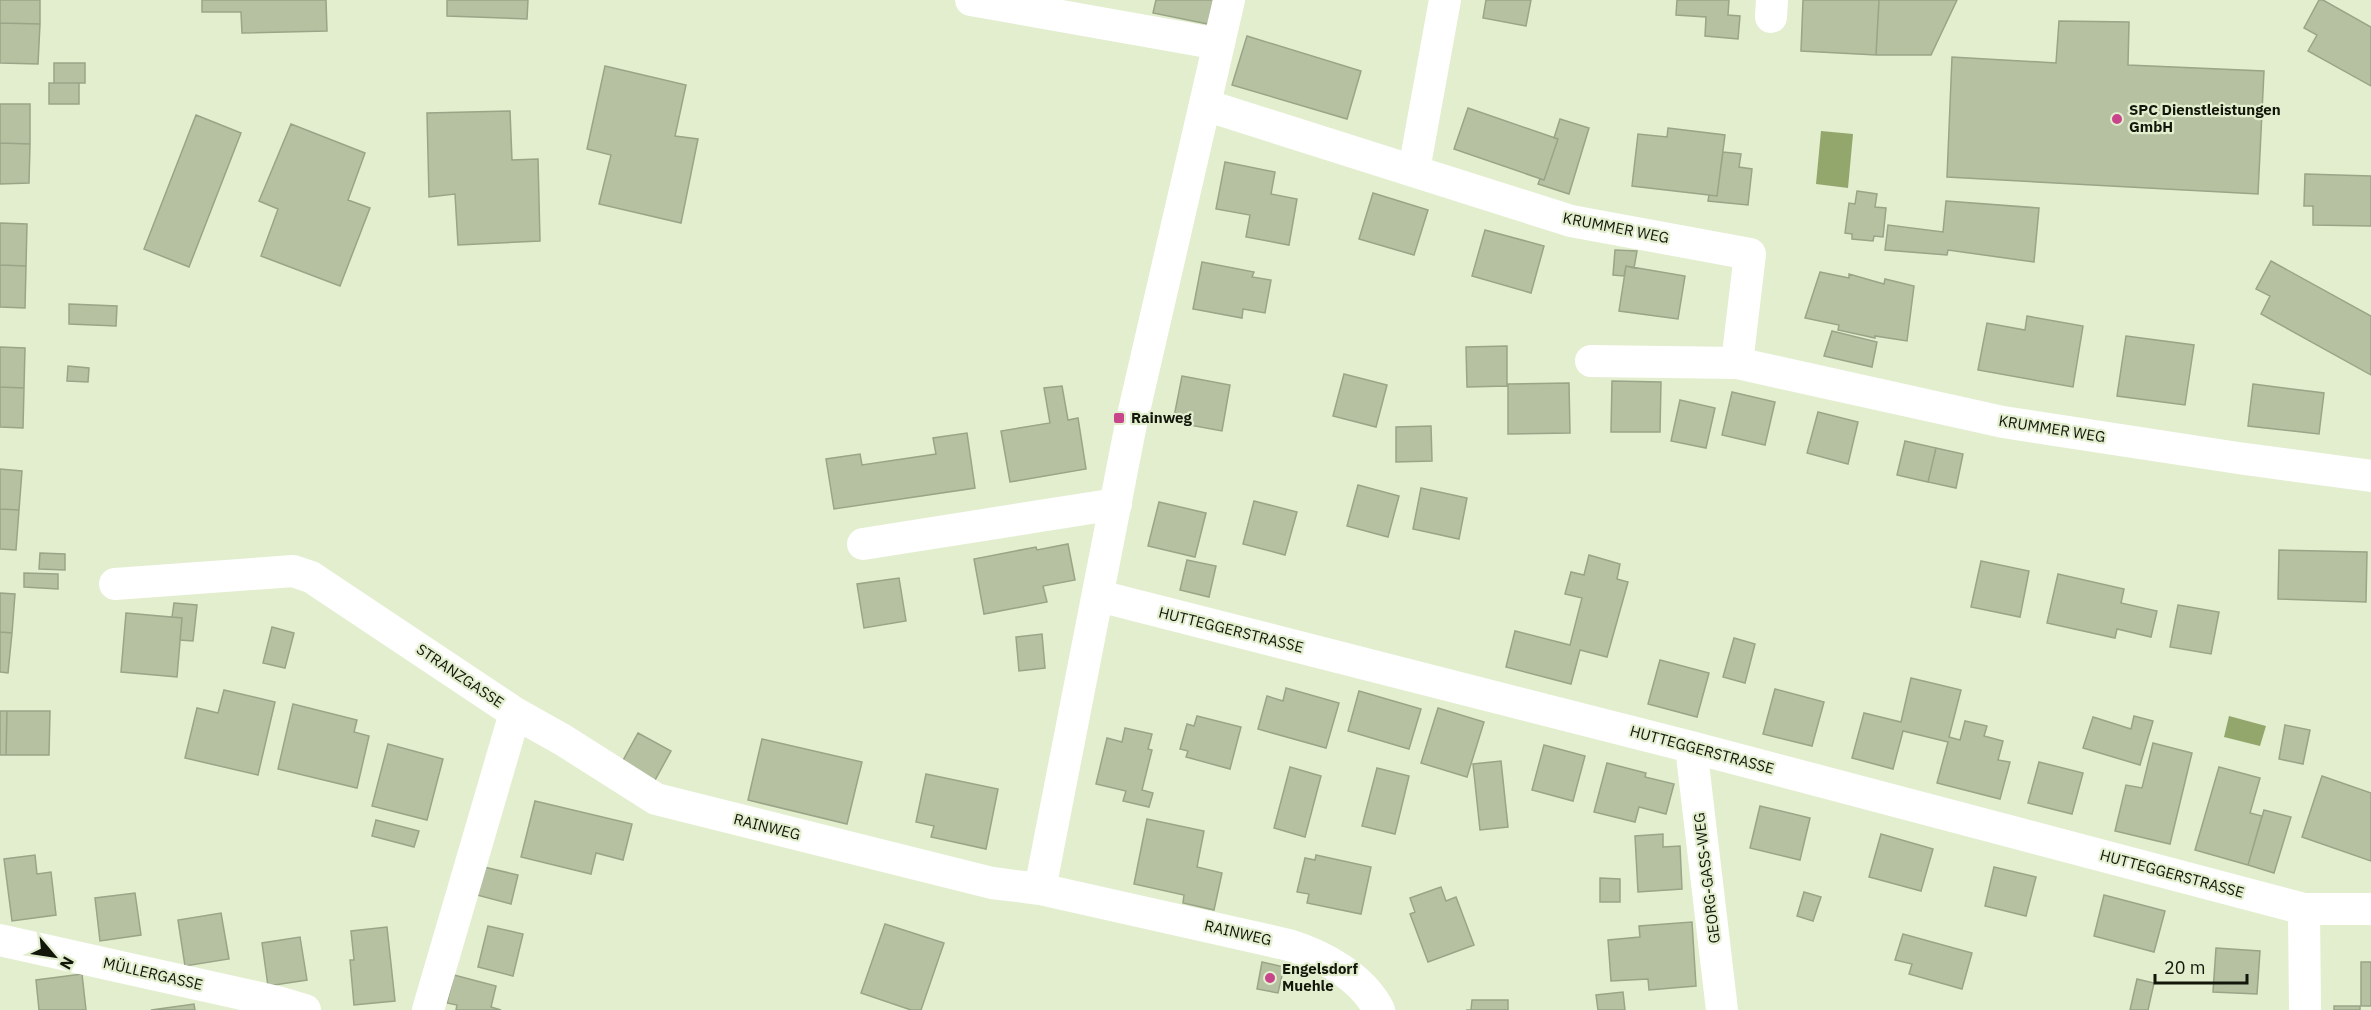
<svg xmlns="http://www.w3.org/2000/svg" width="2371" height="1010" viewBox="0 0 2371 1010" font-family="'IBM Plex Sans',sans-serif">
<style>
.water{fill:#93a66c}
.building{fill:#b6c1a2;stroke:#9aa487;stroke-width:1.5}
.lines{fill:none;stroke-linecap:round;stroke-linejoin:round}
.minor{stroke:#fff;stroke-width:32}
.poi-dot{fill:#c8458c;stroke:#e2eece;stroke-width:2}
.labels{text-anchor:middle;stroke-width:4.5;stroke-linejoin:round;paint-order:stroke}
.poi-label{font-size:15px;font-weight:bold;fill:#12160b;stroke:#e2eece;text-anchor:start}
.street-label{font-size:15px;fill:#12160b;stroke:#e2eece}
</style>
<rect width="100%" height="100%" fill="#e2eece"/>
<!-- water -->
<path class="water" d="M1821,131L1853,134L1848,188L1816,184Z
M2229,716L2266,726L2260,746L2224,737Z"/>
<!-- building -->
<path class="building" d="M0,0H40V24L0,23Z
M202,0H326L327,31L242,33L241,12H202Z
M447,0H528L527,19L447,16Z
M1156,0H1213L1208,24L1153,13Z
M1486,0H1531L1526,26L1483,18Z
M1677,0H1729L1728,15L1740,16L1738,39L1705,36L1706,17L1676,15Z
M1803,0H1879L1876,55L1801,51Z
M1879,0H1957L1931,55H1876Z
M2319,0H2323L2371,27V86L2308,51L2317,35L2304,28Z
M2059,21L2129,22L2128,65L2264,71L2258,194L1947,177L1952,57L2056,63Z
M0,23L40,24L38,64L0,63Z
M1247,36L1361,71L1347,119L1232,85Z
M54,63H85V83H54Z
M605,66L686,85L675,136L698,139L681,223L599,204L611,155L587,149Z
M49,83H79V104H49Z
M0,104H30V144L0,143Z
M1468,108L1558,139L1544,180L1454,149Z
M510,111L512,160L538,159L540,241L458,245L455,194L429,197L427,113Z
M196,115L241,133L189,267L144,249Z
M1560,119L1589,128L1569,194L1538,184L1540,179L1544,180L1558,139L1554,138Z
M291,124L365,153L348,200L370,208L340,286L261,256L278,209L259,201Z
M1668,128L1725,135L1717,196L1632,186L1638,134L1667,137Z
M0,143L30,144L29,183L0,184Z
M1723,152L1741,154L1739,167L1752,169L1748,205L1708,201L1709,195L1717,196Z
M1225,162L1275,172L1271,194L1297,199L1289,245L1246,237L1250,215L1216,209Z
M2305,174L2371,176V226L2313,225V206H2304Z
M1857,191L1877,194L1875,207L1886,208L1883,237L1874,236L1873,241L1852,239V234L1845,233L1849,203L1855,204Z
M1373,193L1428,210L1414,255L1359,239Z
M1946,201L2039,208L2034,262L1948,250L1947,255L1885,250L1888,225L1943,232Z
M0,223L27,224L26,266L0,265Z
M1485,230L1544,246L1531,293L1472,276Z
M1615,250L1637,251L1634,268L1626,266L1624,276L1613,275Z
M2271,261L2371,316V375L2261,314L2270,296L2256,289Z
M1202,262L1254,272L1252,277L1271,280L1265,313L1243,309L1242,318L1193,309Z
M0,265L26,266L25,308L0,307Z
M1626,266L1685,276L1678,319L1619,311Z
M1820,272L1849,278V274L1884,284L1885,279L1914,286L1907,341L1875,336V338L1838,330L1839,325L1805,318Z
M69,304L117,306L116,326L69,324Z
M2027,316L2083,326L2073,387L1978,370L1987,323L2025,330Z
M1832,331L1877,342L1872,367L1824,356Z
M2126,336L2194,345L2185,405L2117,396Z
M1507,346V386L1467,387L1466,347Z
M0,347L25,348L24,388L0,387Z
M68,366L89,368L88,382L67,381Z
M1344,374L1387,385L1376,427L1333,416Z
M1182,376L1230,385L1222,431L1173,422Z
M1612,381L1661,382L1660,432H1611Z
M1569,383L1570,433L1508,434V384Z
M2253,384L2324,393L2319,434L2248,426Z
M1062,386L1068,420L1078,418L1086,469L1010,482L1001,431L1050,423L1044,388Z
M0,387L24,388L23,428L0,427Z
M1732,392L1775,402L1765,445L1722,435Z
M1680,400L1715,408L1706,448L1671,441Z
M1818,412L1858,422L1848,464L1807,453Z
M1431,426L1432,461L1396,462V427Z
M967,433L975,488L834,509L826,459L860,454L862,465L936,454L933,438Z
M1905,441L1936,448L1928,482L1897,475Z
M1936,448L1963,454L1956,488L1928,482Z
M0,469L22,471L19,510L0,509Z
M1358,485L1399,496L1388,537L1347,526Z
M1421,488L1467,498L1459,539L1413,529Z
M1254,501L1297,512L1285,555L1243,544Z
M1159,502L1206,513L1195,557L1148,546Z
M0,509L19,510L16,550L0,549Z
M1068,544L1075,580L1043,586L1047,602L984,614L974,559L1036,547L1037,550Z
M2279,550L2367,552L2366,602L2278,599Z
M40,553L65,554V570L39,569Z
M1589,555L1620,564L1617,579L1628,582L1607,657L1580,650L1571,684L1506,667L1515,631L1570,645L1582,598L1565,594L1571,572L1584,575Z
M1187,560L1216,566L1209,597L1180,590Z
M1981,561L2029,571L2020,617L1971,607Z
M24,573L58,574V589L24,587Z
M2058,574L2124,589L2121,603L2157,611L2151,637L2117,629L2115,638L2047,623Z
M899,578L906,621L864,628L857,584Z
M0,593L15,594L12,633L0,632Z
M174,603L197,605L193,641L180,640L182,618L172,617Z
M2178,605L2219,612L2211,654L2170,647Z
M126,613L182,618L177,677L121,672Z
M272,627L294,633L285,668L263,663Z
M0,632L12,633L8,673L0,672Z
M1042,634L1045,668L1019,671L1016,637Z
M1734,638L1755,644L1745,683L1723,677Z
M1660,660L1709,673L1697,717L1648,704Z
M1911,678L1961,690L1949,737L1960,740L1965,721L1987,726L1984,736L2003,741L1998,760L2010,762L2000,799L1937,783L1948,742L1903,731L1893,769L1852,758L1864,713L1901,722Z
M1286,688L1339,703L1326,748L1258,729L1267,696L1283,701Z
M1775,689L1824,702L1812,746L1763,734Z
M224,690L275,702L258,775L185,758L197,708L218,713Z
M1359,691L1421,709L1409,749L1348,731Z
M293,704L357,720L354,732L369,736L357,788L278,769Z
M1438,708L1484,722L1467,777L1421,763Z
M0,711H7L6,755H0Z
M7,711H50L49,755H6Z
M1197,716L1241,727L1230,769L1186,757L1188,751L1180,749L1187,724L1194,726Z
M2134,716L2153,721L2140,765L2083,748L2093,717L2131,729Z
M2285,725L2310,730L2303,764L2279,759Z
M1125,728L1152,734L1148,749L1152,750L1142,790L1153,793L1149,807L1123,801L1126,791L1096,784L1107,738L1122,742Z
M638,733L671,751L654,782L621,764Z
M762,739L862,762L847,824L748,800Z
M2153,743L2192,753L2170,844L2115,831L2126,785L2142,788Z
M388,744L443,759L427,820L372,806Z
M1544,745L1585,756L1573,801L1532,790Z
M1501,761L1508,827L1480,830L1473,764Z
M2039,762L2083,773L2072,814L2028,803Z
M1607,763L1646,773L1645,777L1674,784L1666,814L1639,807L1635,822L1594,812Z
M1290,767L1321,776L1305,837L1274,828Z
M2219,767L2260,778L2250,813L2262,816L2248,865L2195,850Z
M1377,768L1409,776L1395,834L1362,826Z
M926,774L998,789L986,849L931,837L934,826L916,822Z
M2322,776L2371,793V861L2302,837Z
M535,801L632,824L623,860L596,853L591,874L521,857Z
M1760,806L1810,818L1800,860L1750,848Z
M2264,810L2291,817L2274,873L2248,865Z
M1147,819L1204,831L1197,867L1222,873L1214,910L1183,903L1184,895L1134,884Z
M376,820L419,831L414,847L372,836Z
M1663,834V847L1680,846L1682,889L1638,892L1635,836Z
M1881,834L1933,849L1921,891L1869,877Z
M35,855L37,874L51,872L56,915L12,921L4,859Z
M1316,855L1371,867L1361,914L1307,903L1309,894L1297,892L1305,858L1315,860Z
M484,867L518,875L511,904L477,895Z
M1994,867L2036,877L2026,916L1985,906Z
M1600,878L1620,879V902H1600Z
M1441,887L1446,901L1456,897L1474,945L1428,962L1410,914L1415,912L1410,898Z
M1804,892L1821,897L1813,921L1797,916Z
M135,893L141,935L100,941L95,898Z
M2104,895L2165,911L2154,952L2094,936Z
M221,913L229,959L185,966L178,920Z
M1692,922L1696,986L1649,990L1648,979L1611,981L1608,940L1640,937L1639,926Z
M885,924L944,943L921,1010H911L861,993Z
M488,926L523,934L513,976L478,967Z
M387,927L395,1001L354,1005L350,960H354L351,931Z
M1903,934L1972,953L1962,989L1909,974L1912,964L1895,960Z
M300,937L307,980L268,986L262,943Z
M2216,948L2260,951L2257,994L2213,992Z
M1262,962L1284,967L1278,993L1257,989Z
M2361,962H2371V1006H2361Z
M82,974L86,1010H39L36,980Z
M454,975L496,986L491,1007L501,1010H456L457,1005L447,1003Z
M2137,979L2154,983L2148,1010H2130Z
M1623,992L1625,1010H1598L1596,995Z
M1472,1000H1508V1010H1466H1471Z
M194,1004L195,1010H151Z
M2334,1006H2360V1010H2334Z"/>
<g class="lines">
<!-- minor -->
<path class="minor" d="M971,0L1219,44
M1771,17L1772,0
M1205,105L1571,221L1750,254L1737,363L2003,422L2238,458L2371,476
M1414,170L1445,0
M1591,361L1737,363
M863,544L1116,504
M115,584L293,571L311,577L515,713L563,740L656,799L992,883L1040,889L1289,945C1324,956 1362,977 1379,1010
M1099,596L1691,747L2304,909H2371
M1691,747L1722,1010
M1040,889L1131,424L1229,0
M2304,909L2305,1010
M0,940L278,1002L305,1010
M428,1010L515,713"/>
</g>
<!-- markers -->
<g class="poi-dot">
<circle cx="2117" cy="119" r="6"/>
<rect x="1113" y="412" width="12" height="12" rx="3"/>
<circle cx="1270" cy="978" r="6"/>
</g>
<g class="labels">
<!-- poi labels -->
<g class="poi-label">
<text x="2129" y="115">SPC Dienstleistungen<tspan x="2129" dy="17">GmbH</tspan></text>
<text x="1131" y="423">Rainweg</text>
<text x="1282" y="974">Engelsdorf<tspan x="1282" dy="17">Muehle</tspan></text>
</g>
<!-- street labels -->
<g class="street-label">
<text transform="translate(1616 228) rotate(11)" y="5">KRUMMER WEG</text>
<text transform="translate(2052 429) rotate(9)" y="5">KRUMMER WEG</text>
<text transform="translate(1231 630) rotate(14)" y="5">HUTTEGGERSTRASSE</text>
<text transform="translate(460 676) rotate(34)" y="5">STRANZGASSE</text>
<text transform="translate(1702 750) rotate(15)" y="5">HUTTEGGERSTRASSE</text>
<text transform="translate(767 827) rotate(14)" y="5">RAINWEG</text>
<text transform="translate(2172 874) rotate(15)" y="5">HUTTEGGERSTRASSE</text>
<text transform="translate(1707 878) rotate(-97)" y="5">GEORG-GASS-WEG</text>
<text transform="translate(1238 933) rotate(13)" y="5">RAINWEG</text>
<text transform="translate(153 974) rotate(13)" y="5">MÜLLERGASSE</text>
</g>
</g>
<!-- north arrow -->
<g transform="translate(54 956) rotate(119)" stroke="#e2eece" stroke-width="4.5" paint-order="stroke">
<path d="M0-4.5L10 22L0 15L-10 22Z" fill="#12160b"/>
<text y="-9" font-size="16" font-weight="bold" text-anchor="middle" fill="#12160b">N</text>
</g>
<!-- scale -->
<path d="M2155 974v9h92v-9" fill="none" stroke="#12160b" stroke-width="3"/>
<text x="2164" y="974" font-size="18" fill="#12160b" stroke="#e2eece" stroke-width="4.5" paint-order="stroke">20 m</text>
</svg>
